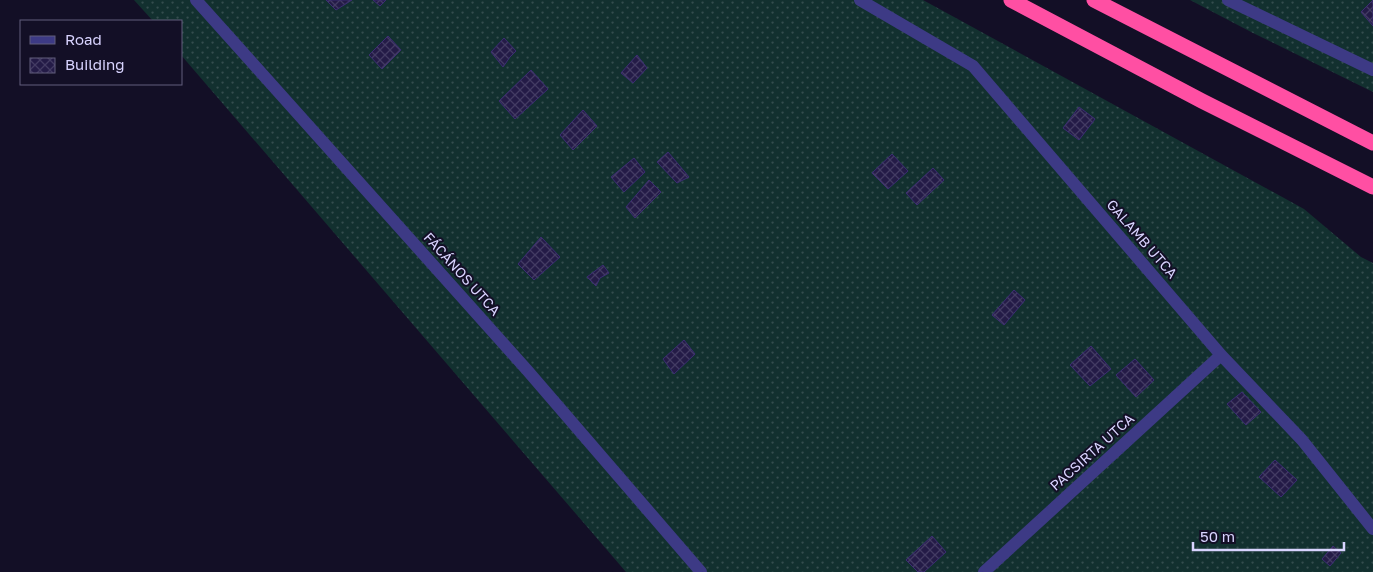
<svg xmlns="http://www.w3.org/2000/svg" width="1373" height="572" viewBox="0 0 1373 572" font-family="'Golos Text',sans-serif">
<style>
.grass{fill:url(#grass-dots)}
.building{fill:url(#building-cross-hatch);stroke:#3b2d73}
.lines{fill:none;stroke-linecap:round;stroke-linejoin:round}
.minor{stroke:#3d3a85;stroke-width:12}
.motorway{stroke:#ff4fa3;stroke-width:15}
.labels{text-anchor:middle;stroke-width:4;stroke-linejoin:round;paint-order:stroke}
.street-label{font-size:14px;fill:#d9d4ff;stroke:#130f26}
</style>
<defs>
<pattern id="grass-dots" width="8" height="8" patternUnits="userSpaceOnUse" patternTransform="scale(1.25)"><rect width="8" height="8" fill="#12302f"/><path d="M2 2h.1M6 6h.1" fill="none" stroke="#344d4e" stroke-width="1.8" stroke-linecap="round"/></pattern>
<pattern id="building-cross-hatch" width="8" height="8" patternUnits="userSpaceOnUse" patternTransform="scale(1.25)"><rect width="8" height="8" fill="#241b47"/><path d="M0 0l8 8M0 8l8-8" fill="none" stroke="#433b63"/></pattern>
</defs>
<rect width="100%" height="100%" fill="#130f26"/>
<!-- grass -->
<path class="grass" d="M134,0H923L1304,209L1361,257L1373,263V572H626L181,55V21H153Z
M1190,0H1373V92L1253,33Z"/>
<!-- building -->
<path class="building" d="M326,0H352L336,10Z
M373,0H386L380,6Z
M1373,0V26L1361,12Z
M388,36L401,50L382,69L369,55Z
M504,38L516,51L510,57L503,67L491,52Z
M637,55L647,68L633,83L621,73Z
M531,70L548,89L515,119L499,101Z
M1079,107L1095,119L1079,140L1063,128Z
M583,110L597,126L573,150L560,135Z
M668,152L689,177L677,183L657,162Z
M892,154L908,171L888,189L872,173Z
M634,158L645,172L624,192L611,177Z
M933,168L944,180L917,205L906,193Z
M649,180L661,192L635,218L626,207Z
M541,237L560,257L534,280L518,264Z
M603,265L609,273L600,278L596,286L587,277Z
M1014,290L1025,300L1004,325L992,315Z
M684,340L695,354L674,374L663,359Z
M1091,346L1111,369L1090,386L1070,365Z
M1135,359L1154,380L1136,397L1116,375Z
M1242,392L1261,412L1246,425L1227,404Z
M1275,460L1297,480L1281,497L1259,477Z
M932,536L946,552L924,572H918L906,560Z
M1333,546L1341,553L1330,566L1322,559Z"/>
<g class="lines">
<!-- minor -->
<path class="minor" d="M196,0L527,370L701,572
M860,0L973,66L1221,355L1302,440L1373,529
M1228,0L1373,70
M984,572L1221,355"/>
<!-- motorway -->
<path class="motorway" d="M1011,0L1202,101L1373,187
M1094,0L1373,143"/>
</g>
<g class="labels">
<!-- street labels -->
<g class="street-label">
<text transform="translate(1142 239) rotate(49)" y="5">GALAMB UTCA</text>
<text transform="translate(462 274) rotate(48)" y="5">FÁCÁNOS UTCA</text>
<text transform="translate(1092 452) rotate(-42)" y="5">PACSIRTA UTCA</text>
</g>
</g>
<!-- legend -->
<rect x="20" y="20" width="162" height="65" fill="#130f26" stroke="#625e7d"/>
<rect x="30" y="36" width="25" height="8" fill="#3d3a85" stroke="#625e7d"/>
<text x="65" y="45" font-size="15" fill="#d9d4ff">Road</text>
<rect x="30" y="58" width="25" height="15" fill="url(#building-cross-hatch)" stroke="#625e7d"/>
<text x="65" y="70" font-size="15" fill="#d9d4ff">Building</text>
<!-- scale -->
<path d="M1193 542v8h151v-8" fill="none" stroke="#d9d4ff" stroke-width="2.5"/>
<text x="1200" y="542" font-size="15" fill="#d9d4ff" stroke="#130f26" stroke-width="4" paint-order="stroke">50 m</text>
</svg>
